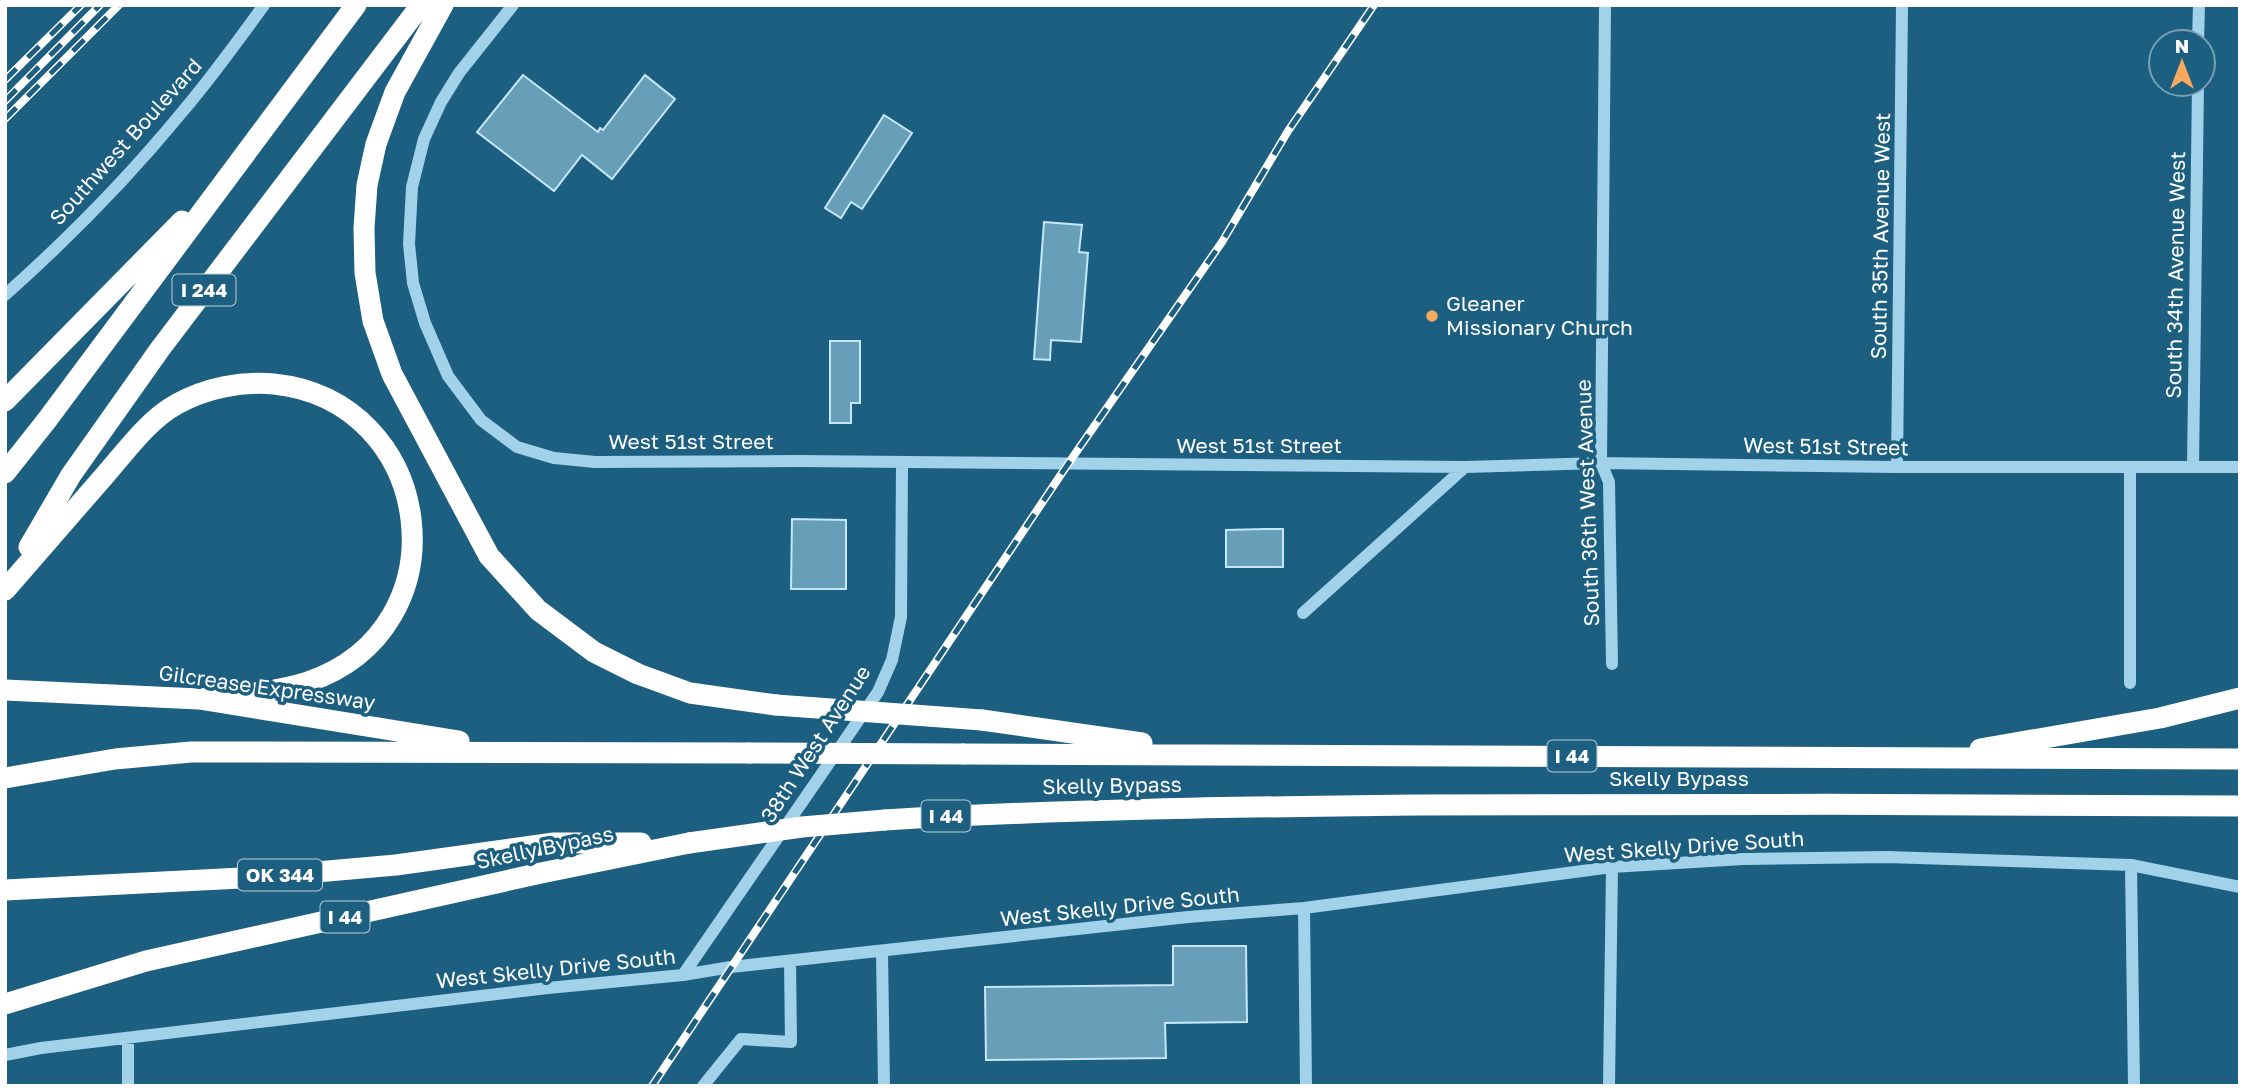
<svg xmlns="http://www.w3.org/2000/svg" width="2245" height="1091" viewBox="0 0 2245 1091" font-family="'Golos Text',sans-serif">
<style>
.building{fill:#689fb8;stroke:#c5e7f7;stroke-width:2}
.lines{fill:none;stroke-linecap:round;stroke-linejoin:round}
.minor{stroke:#a1d2e9;stroke-width:12}
.highway{stroke:#fff;stroke-width:21}
.rail-casing{stroke:#fff;stroke-width:8}
.rail{stroke:#1d5f80;stroke-width:5;stroke-dasharray:16;stroke-linecap:butt}
.highway-bridge{stroke:#fff;stroke-width:21}
.poi-dot{fill:#f8a960;stroke:#1d5f80;stroke-width:2.5}
.labels{text-anchor:middle;stroke-width:7;stroke-linejoin:round;paint-order:stroke}
.shield{fill:#1d5f80;stroke:#bbcfd9;stroke-width:2}
.shield-label{font-size:19px;font-weight:bold;fill:#fff}
.street-label{font-size:21px;fill:#fff;stroke:#1d5f80}
.poi-label{font-size:21px;fill:#fff;stroke:#1d5f80;text-anchor:start}
</style>
<rect width="100%" height="100%" fill="#1d5f80"/>
<!-- building -->
<path class="building" d="M523,75L598,132L600,128L603,130L645,75L675,99L612,179L582,155L554,191L477,132Z
M884,115L912,133L862,209L851,202L841,218L825,208Z
M1044,222L1082,225L1079,252L1088,253L1081,342L1051,340L1050,360L1034,359Z
M830,341H860V403H851V423H830Z
M792,519L846,520V589H791Z
M1266,529H1283V567H1226V530Z
M1173,946H1246L1247,1022L1165,1023L1166,1058L986,1060L985,987L1173,985Z"/>
<g class="lines">
<!-- minor -->
<path class="minor" d="M513,5L459,73L441,102L424,139L412,187L409,244L413,283L425,323L448,376L481,420L517,447L554,458L595,462L799,461L1465,467L1601,463L1897,467H2240
M1605,5L1601,463L1609,482L1612,664
M2198,42L2199,5
M5,295C69,238 129,177 183,111C212,77 238,41 264,5
M1897,467L1902,5
M2193,467L2198,84
M2130,468V683
M1303,613L1465,467
M2131,865L2134,1086
M1304,908L1306,1086
M882,952L884,1086
M683,975L878,692L892,660L901,617L902,463
M5,1055L41,1048L548,988L683,975L731,967L1188,917L1304,908L1612,867L1743,859L1887,857L2131,865L2240,887
M128,1086V1039
M703,1086L741,1039L791,1042L790,961
M1609,1086L1612,867"/>
<!-- highway -->
<path class="highway" d="M443,5L395,92L376,144L367,185L364,228L365,273L373,321L392,374L489,556L538,610L594,652L638,674L690,693L776,705
M5,401L182,221
M5,473L47,420L356,5
M29,547L71,475L160,349L421,5
M5,590C39,551 72,513 106,474C127,450 148,420 177,404C206,388 241,381 274,384C436,401 466,628 308,682C273,693 235,695 199,699
M5,690L199,699L459,741
M982,720L1142,743
M1980,749L2160,718L2240,698
M963,754L2240,759
M5,778L115,759L191,752L749,753
M885,820C1062,809 1239,807 1416,805C1691,803 1965,805 2240,806
M5,890L260,877L396,865L554,843H641
M5,1004L146,961L541,873L689,843"/>
<defs>
<path id="rail" d="M5,80L81,5
M5,101L100,5
M5,119L119,5
M652,1086L1068,464L1222,242L1288,131L1374,5"/>
</defs>
<!-- rail casing -->
<use href="#rail" class="rail-casing"/>
<!-- rail -->
<use href="#rail" class="rail"/>
<!-- highway-bridge -->
<path class="highway-bridge" d="M776,705L982,720
M749,753L963,754
M689,843L802,827L885,820"/>
</g>
<!-- markers -->
<circle class="poi-dot" cx="1432" cy="316" r="7"/>
<g class="labels">
<!-- shield labels -->
<g class="shield">
<rect x="172.5" y="274.5" width="63" height="31" rx="5"/>
<rect x="1547.5" y="740.5" width="49" height="31" rx="5"/>
<rect x="921.5" y="800.5" width="49" height="31" rx="5"/>
<rect x="238" y="859.5" width="84" height="31" rx="5"/>
<rect x="320.5" y="901.5" width="49" height="31" rx="5"/>
</g>
<g class="shield-label">
<text x="204" y="297">I 244</text>
<text x="1572" y="763">I 44</text>
<text x="946" y="823">I 44</text>
<text x="280" y="882">OK 344</text>
<text x="345" y="924">I 44</text>
</g>
<!-- street labels -->
<g class="street-label">
<text transform="translate(126 142) rotate(-48)" y="7">Southwest Boulevard</text>
<text transform="translate(1881 236) rotate(-89)" y="7">South 35th Avenue West</text>
<text transform="translate(2176 275) rotate(-89)" y="7">South 34th Avenue West</text>
<text x="691" y="449">West 51st Street</text>
<text x="1259" y="453">West 51st Street</text>
<text transform="translate(1826 447) rotate(1)" y="7">West 51st Street</text>
<text transform="translate(1588 503) rotate(-92)" y="7">South 36th West Avenue</text>
<text transform="translate(267 688) rotate(8)" y="7">Gilcrease Expressway</text>
<text transform="translate(816 744) rotate(-57)" y="7">38th West Avenue</text>
<text x="1679" y="786">Skelly Bypass</text>
<text transform="translate(1112 786) rotate(-1)" y="7">Skelly Bypass</text>
<text transform="translate(1684 847) rotate(-4)" y="7">West Skelly Drive South</text>
<text transform="translate(545 848) rotate(-12)" y="7">Skelly Bypass</text>
<text transform="translate(1120 907) rotate(-6)" y="7">West Skelly Drive South</text>
<text transform="translate(556 969) rotate(-6)" y="7">West Skelly Drive South</text>
</g>
<!-- poi labels -->
<g class="poi-label">
<text x="1446" y="311">Gleaner<tspan x="1446" dy="24">Missionary Church</tspan></text>
</g>
</g>
<!-- border -->
<rect width="2245" height="1091" fill="none" stroke="#ffffff" stroke-width="14"/>
<!-- north arrow -->
<g transform="translate(2182 63)"><circle r="33" fill="#1d5f80" stroke="#779fb3" stroke-width="2"/>
<path d="M0-5L12 26L0 18L-12 26Z" fill="#f8a960"/>
<text y="-10" font-size="19" font-weight="bold" text-anchor="middle" fill="#ffffff">N</text>
</g>
</svg>
